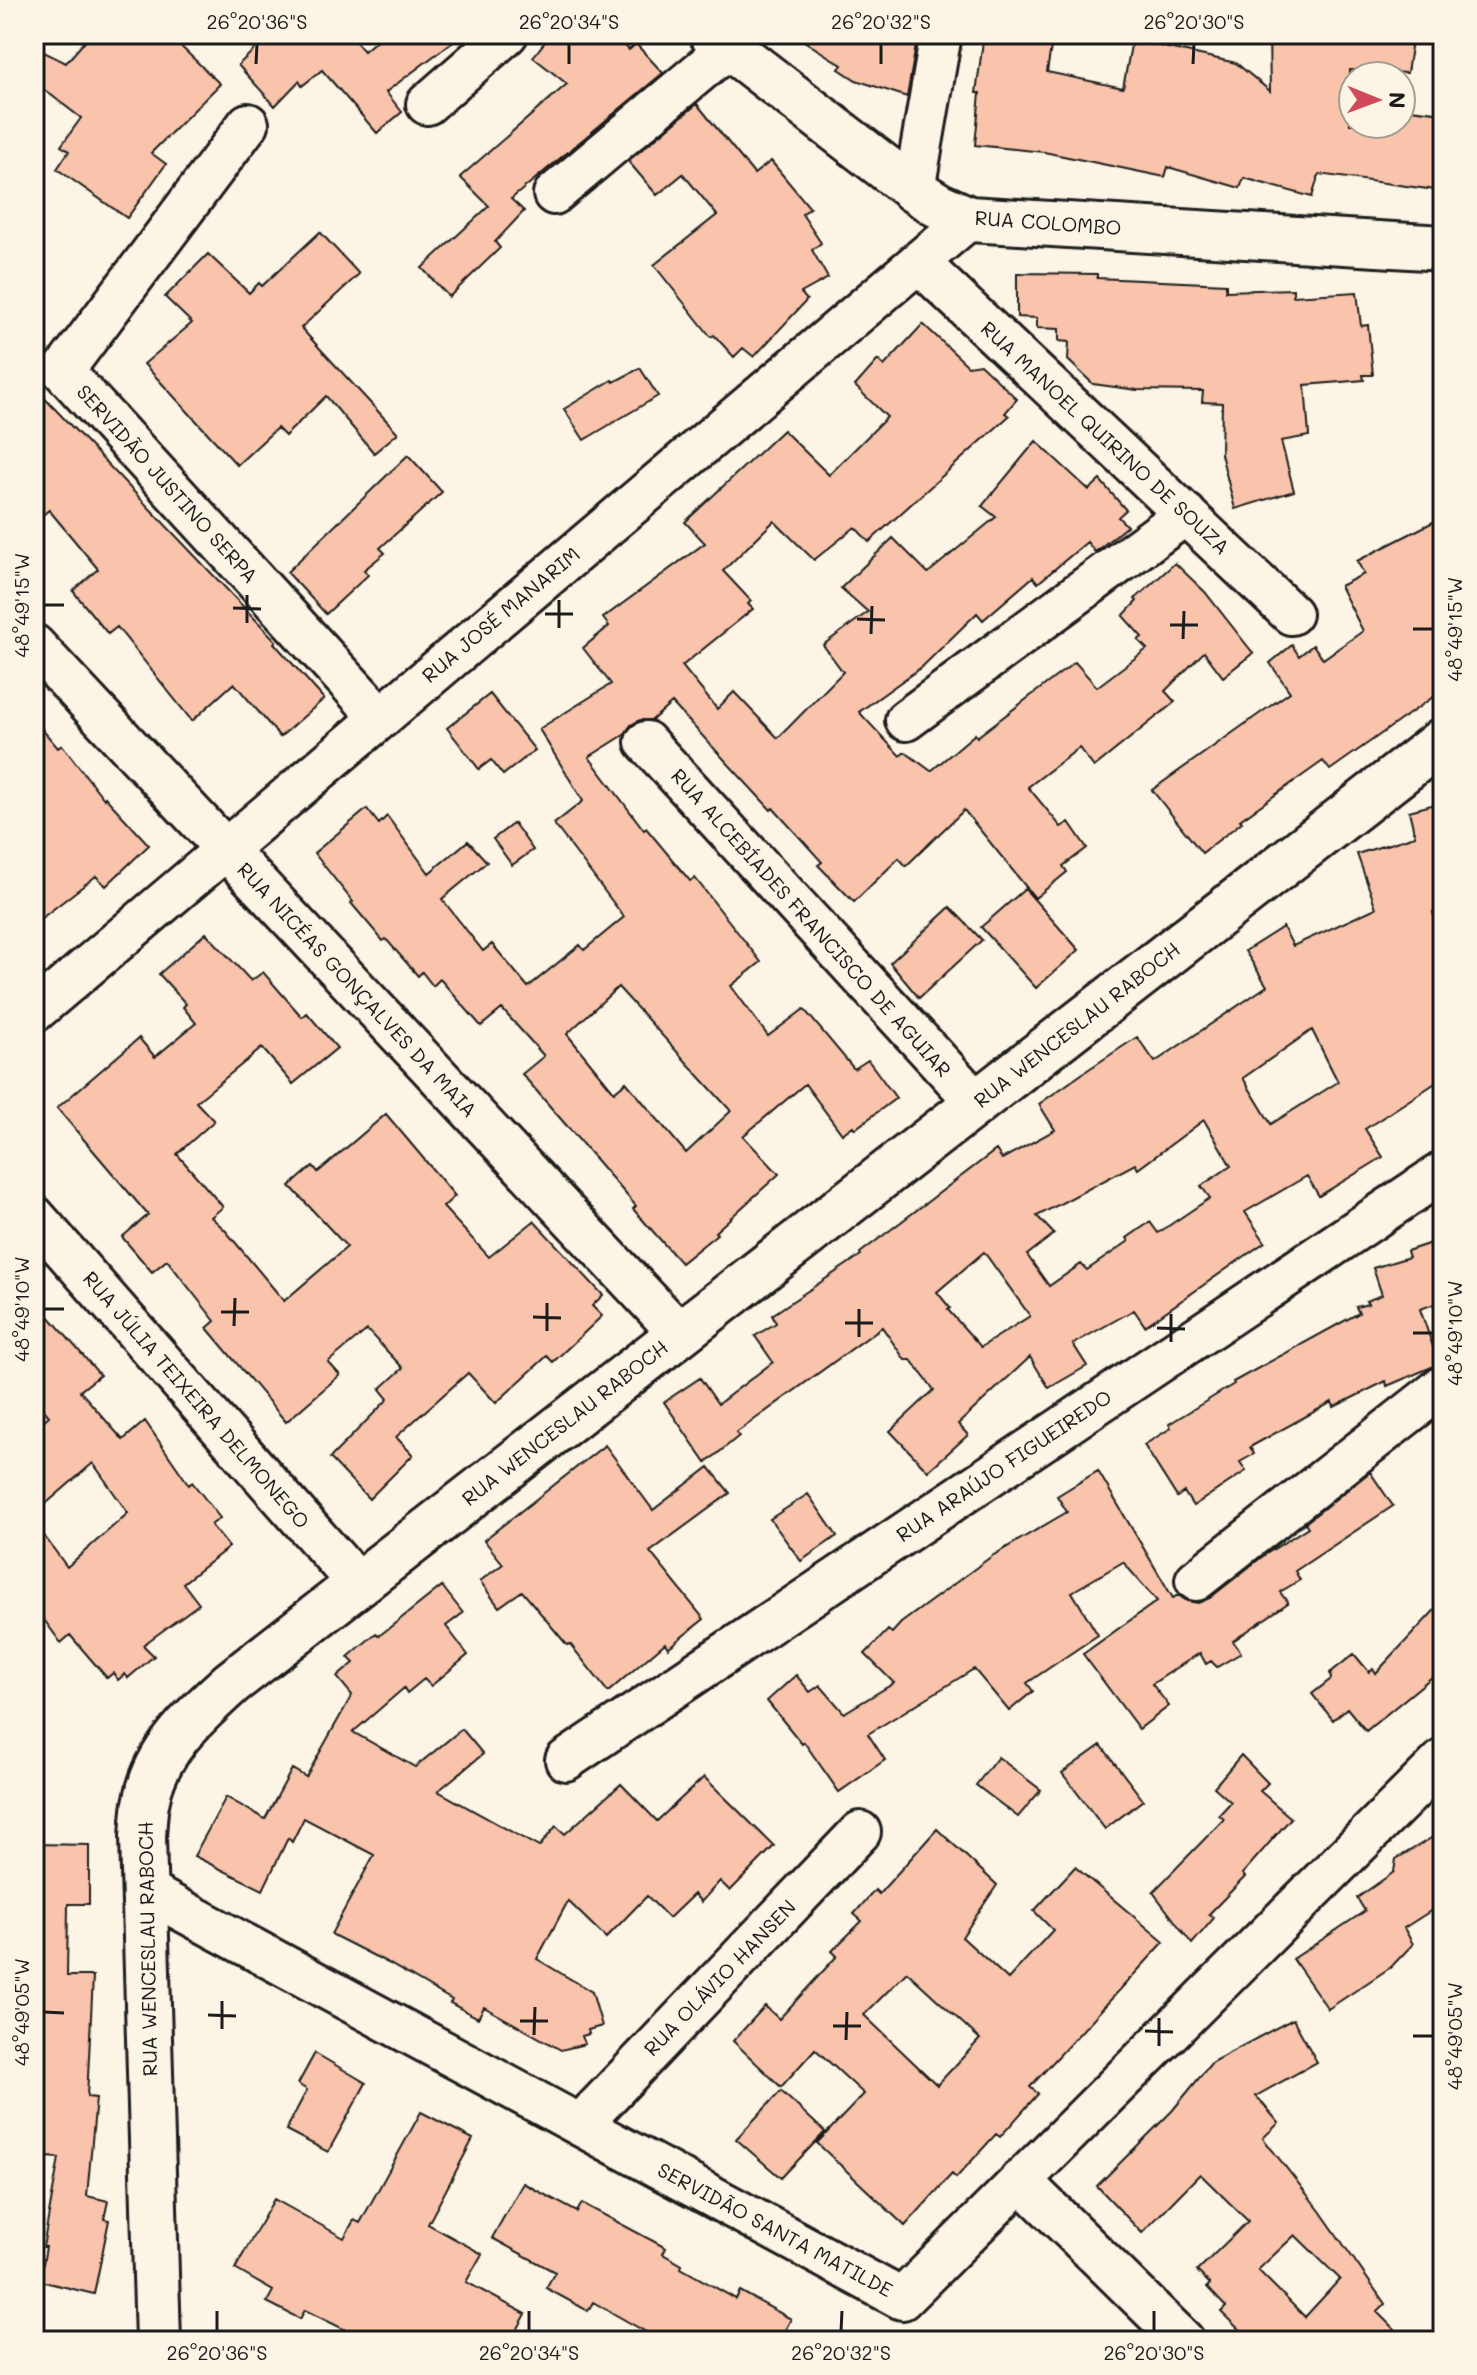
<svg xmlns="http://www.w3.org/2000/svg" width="1477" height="2375" viewBox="0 0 1477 2375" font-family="Mali,sans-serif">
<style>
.building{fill:#f9c4ab;stroke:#1c1c1c;stroke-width:2;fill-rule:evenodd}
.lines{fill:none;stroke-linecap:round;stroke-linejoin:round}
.minor-casing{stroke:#1c1c1c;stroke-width:46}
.tertiary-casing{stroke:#1c1c1c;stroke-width:50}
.minor{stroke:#fcf5e5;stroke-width:40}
.tertiary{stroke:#fcf5e5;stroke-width:44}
.ticks{fill:none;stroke:#1c1c1c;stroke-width:3}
.labels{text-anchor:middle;stroke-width:6;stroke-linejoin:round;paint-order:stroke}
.street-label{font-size:20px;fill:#1c1c1c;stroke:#fcf5e5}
.neatline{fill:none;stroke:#1c1c1c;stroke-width:3}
.ticks-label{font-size:20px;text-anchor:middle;fill:#1c1c1c}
</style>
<rect width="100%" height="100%" fill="#fcf5e5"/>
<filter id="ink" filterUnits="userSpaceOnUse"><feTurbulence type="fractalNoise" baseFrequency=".0125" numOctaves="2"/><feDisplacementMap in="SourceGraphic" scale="16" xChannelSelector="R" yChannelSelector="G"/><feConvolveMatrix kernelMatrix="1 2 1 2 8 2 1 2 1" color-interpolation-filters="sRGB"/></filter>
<g filter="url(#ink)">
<!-- building -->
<path class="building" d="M91,34H168L220,84L151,153L166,164L127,218L57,169L69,151L61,146L81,118L34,82V47L66,63Z
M271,34H349L364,51L384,34H463L386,92L402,112L377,133L322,70L302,86L299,81L275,106L238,65Z
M551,34H613L629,50L636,44L663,73L511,199L524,211L495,242L500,248L449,297L422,268L489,206L460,177L567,84L533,57Z
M793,34H918L907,97L856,80L839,69L842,65Z
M984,34H1053L1047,72L1123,88L1132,40L1236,63L1270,91L1269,34H1413L1407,73L1350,70V124H1401V108L1443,113V191L1319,174L1312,197L1244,178L1240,188L1168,167L1165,177L1044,152L975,145L980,93H976Z
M697,104L754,174L771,161L810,208L802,214L821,243L812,250L828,278L801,293L807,300L754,357L743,348L734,357L714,335L711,337L654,265L717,215L683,174L657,195L628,161Z
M320,232L359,274L301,328L398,433L374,453L326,396L285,436L277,428L237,465L144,364L192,323L165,297L208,254L249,293L259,283L262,286Z
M1017,273L1097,274V278L1226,284V291L1293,289V296L1357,292L1361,326L1368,325L1373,375H1363L1364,380L1305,385L1309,436L1281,441L1294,491L1235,509L1221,454L1222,403L1202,402L1203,391L1137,390L1093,384L1068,360L1069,342L1059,341V329L1037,328V318L1017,317Z
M923,324L968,366L980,364L1017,399L1005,413L1009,416L869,542L855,527L814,560L774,521L723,571L751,601L748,604L753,609L682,666L717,709L734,692L778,738L843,672L823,645L868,612L841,588L893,538L928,573L996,517L982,506L1036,441L1089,490L1100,480L1126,510L1118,517L1127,526L1095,552L1087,542L1038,583L1033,577L983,620L977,613L923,666L859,712L900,756L905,752L931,771L975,734L977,737L1075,662L1097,687L1147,649L1138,640L1142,637L1123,616L1137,601L1135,599L1175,563L1205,592L1253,653L1223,677L1204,652L1165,691L1175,702L1094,767L1079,748L1028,787L1061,827L1069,822L1087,848L1063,866L1067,872L1035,898L964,810L906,866L899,858L854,902L818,865L822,862L773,808L771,810L672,703L652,720H640L631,725L624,735L589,757L644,830L646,828L690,881L695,878L761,962L731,986L768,1036L804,1009L854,1069L868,1060L896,1098L855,1129L853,1126L842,1134L805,1084L743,1136L779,1174L715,1232L717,1234L681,1263L633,1209L636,1206L522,1074L544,1056L502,1009L481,1026L440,979L433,986L422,972L418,976L386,939L383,941L351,903L353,902L314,853L367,809L379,824L387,816L429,873L468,841L487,862L442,899L483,951L492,944L528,987L580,945L584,950L624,917L554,824L583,801L539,729L611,684L583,648L609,626L603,618L705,543L685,522L783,430L829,475L887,417L855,386L878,360L884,366ZM618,987L731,1111L686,1153L626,1082L614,1092L567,1034Z
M640,368L658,396L584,440L564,409L612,380L614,382Z
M34,387L276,641L274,643L324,699L280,737L234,683L192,721L117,627L108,634L73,591L98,569L49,510L34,522Z
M408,455L442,492L380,548L385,553L364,570L368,575L326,614L287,572Z
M1443,517V690L1330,770L1323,761L1240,820L1242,822L1202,853L1152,790L1290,692L1270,663L1292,645L1299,656L1313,645L1323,659L1363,631L1340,586L1364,574L1357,561Z
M490,694L535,750L503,775L491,760L479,769L447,728Z
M34,720L58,748L62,745L104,799L105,797L149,845L106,886L96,876L34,924Z
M1443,802V910L1433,912L1443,953V1078L1365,1129L1383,1157L1319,1196L1307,1176L1245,1212L1265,1242L1145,1326L1134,1310L1073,1344L1087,1366L1049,1388L1030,1357L958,1424L968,1435L928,1471L890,1431L934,1390L911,1360H905L882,1327L736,1433L739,1436L706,1463L664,1402L700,1378L718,1404L773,1362L755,1336L776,1323L772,1315L861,1255L860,1253L996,1150L1002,1159L1055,1130L1039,1104L1086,1071L1137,1037L1155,1062L1267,986L1245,951L1283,927L1293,946L1376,908L1357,854L1415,836L1409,811ZM1312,1030L1338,1082L1271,1124L1243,1078ZM1204,1120L1231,1166L1201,1186L1210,1198L1158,1233L1150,1222L1127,1238L1129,1241L1087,1270L1081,1264L1049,1286L1027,1255L1054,1234L1037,1216L1135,1164L1138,1169ZM984,1252L1030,1316L981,1347L948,1310L950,1308L937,1292Z
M514,823L533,850L512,865L493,839Z
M1025,889L1079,950L1036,988L981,927Z
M950,907L982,940L919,998L890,963Z
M206,933L251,981L263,972L302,1017L307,1013L337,1048L293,1084L262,1048L196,1102L214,1121L177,1154L223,1207L211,1217L225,1230L284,1301L347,1247L290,1186L313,1166L318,1172L386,1114L455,1196L443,1207L489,1257L534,1221L603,1295L592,1306L602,1316L553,1362L547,1356L496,1403L468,1373L396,1437L413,1455L369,1499L330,1458L388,1399L380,1389L403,1368L367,1330L328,1362L340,1375L286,1422L207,1328L215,1321L167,1260L152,1272L122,1237L148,1215L57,1108L139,1038L155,1057L196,1023L183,1007L186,1004L159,974Z
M1443,1239V1301L1420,1309L1439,1364L1387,1386L1386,1381L1334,1407L1332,1402L1250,1447L1254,1454L1240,1462L1246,1471L1193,1506L1184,1492L1177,1497L1144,1445L1171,1428L1169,1424L1234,1384L1233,1382L1359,1313L1356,1307L1368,1304L1366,1301L1382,1295L1373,1268L1409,1257L1407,1251Z
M34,1299L100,1375L80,1391L123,1440L145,1421L189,1485L192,1482L220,1518L211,1525L229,1547L183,1583L199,1604L143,1645L154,1656L128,1678L125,1674L118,1680L113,1673L107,1678L70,1635L61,1643L34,1606V1522L67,1567L128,1513L93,1463L34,1514V1429L49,1416L34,1398Z
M605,1445L653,1510L709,1467L730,1493L650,1552L704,1619L668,1648L665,1643L608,1692L570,1644L567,1645L522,1591L499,1607L480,1581L503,1564L484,1540Z
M1098,1471L1173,1598L1178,1595L1187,1601L1198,1603L1210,1598L1263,1556L1308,1527L1305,1523L1370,1472L1393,1506L1295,1571L1300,1580L1280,1592L1288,1603L1233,1641L1241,1653L1217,1667L1211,1661L1206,1664L1200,1653L1152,1684L1169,1706L1139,1729L1083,1654L1157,1601L1123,1562L1072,1592L1098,1635L1027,1683L1033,1691L1009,1711L974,1669L868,1734L885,1760L839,1792L804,1742L802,1744L767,1701L796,1675L810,1692L820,1685L844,1713L894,1683L865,1654L888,1630L892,1633L901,1623L992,1556L1067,1512L1057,1496Z
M808,1494L837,1536L801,1561L770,1519Z
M442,1586L463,1613L446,1626L468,1655L431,1686L424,1679L407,1693L404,1688L353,1732L415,1767L462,1729L483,1754L438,1791L539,1847L556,1826L565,1834L621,1784L657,1821L704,1777L774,1846L730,1891L720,1881L701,1902L694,1894L669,1918L647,1896L606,1938L568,1901L537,1959L592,1992L602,2026L588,2030L589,2034L582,2036L585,2044L561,2050L484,2007L478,2018L450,2003L452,2000L388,1963L331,1934L374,1855L304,1818L292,1842L288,1838L263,1890L194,1856L226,1797L265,1819L292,1769L306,1777L352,1695L337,1677L354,1663L348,1657L376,1633L379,1636Z
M1443,1601V1668L1366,1731L1347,1708L1333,1720L1312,1694L1331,1679L1330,1673L1354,1654L1369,1672L1373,1668L1376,1673Z
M1101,1745L1143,1800L1105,1829L1062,1773Z
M1241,1755L1268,1783L1260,1791L1291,1818L1242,1874L1245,1877L1209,1914L1214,1918L1192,1944L1153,1892L1224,1819L1219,1815L1231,1802L1214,1787Z
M998,1757L1041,1790L1018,1817L976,1785Z
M937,1829L997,1885L962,1937L1008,1979L1053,1930L1034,1911L1075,1867L1164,1942L1030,2087L1038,2094L1000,2137L996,2134L956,2178L952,2174L905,2226L817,2143L864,2094L815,2049L781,2087L733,2041L765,2006L779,2019L837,1956L832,1951L862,1921L854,1914L875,1890L879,1894ZM907,1972L980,2039L937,2085L864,2015Z
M1443,1831V1903L1404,1928L1413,1944L1391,1967L1328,2009L1293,1959L1365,1911L1357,1898L1394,1872L1396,1859Z
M34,1844L89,1845V1904H68L67,1976H93L87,2097L96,2098L87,2196L108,2201L104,2219L109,2220L94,2294L40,2281L46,2247H43L59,2158L34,2156Z
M1293,2019L1317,2062L1256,2096L1279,2123L1263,2138L1320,2211L1385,2304L1377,2312L1406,2341H1251L1221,2312L1226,2307L1207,2287L1210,2284L1197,2271L1248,2221L1200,2174L1142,2233L1097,2186L1172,2111L1212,2062ZM1295,2235L1340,2279L1305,2317L1258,2270Z
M315,2053L366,2083L328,2152L286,2130L307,2090L298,2084Z
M781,2091L825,2132L781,2178L736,2139Z
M421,2112L473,2139L428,2224L482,2254L466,2282L526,2314L511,2341H368L305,2310L300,2319L267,2302L273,2291L235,2269L274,2199L344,2238L354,2220L360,2223Z
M523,2183L577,2212L582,2203L666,2248L663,2254L682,2265L681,2268L736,2299L740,2291L791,2319L779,2341H662L593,2302L588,2311L546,2288L555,2272L492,2238Z"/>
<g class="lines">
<defs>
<path id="minor" d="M427,104L507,34
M248,124L63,371L381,718
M914,190L941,34
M554,194L729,47
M918,262L1291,614
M34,645L680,1334
M906,720L1186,514
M646,742L977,1103
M34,1012L969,219
M34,1216L358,1584
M1196,1580L1443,1386
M566,1760L1443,1172
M144,1890L902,2299L1443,1760
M580,2125L860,1832
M1020,2180L1184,2341"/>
<path id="tertiary" d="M712,34L914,190L938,205L969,219L1443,248
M158,2341L143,1837C144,1824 144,1811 147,1799C156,1750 196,1715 231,1683L1443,740"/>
</defs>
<!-- minor casing -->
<use href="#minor" class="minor-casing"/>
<!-- tertiary casing -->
<use href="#tertiary" class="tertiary-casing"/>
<!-- minor -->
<use href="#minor" class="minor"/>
<!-- tertiary -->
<use href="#tertiary" class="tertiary"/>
</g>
</g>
<!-- ticks -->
<path class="ticks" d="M256,64L257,44M569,64V44M881,64V44M1193,64L1194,44M44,605H64M233,608L261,609M545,614H573M857,619L885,620M247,623V595M1170,625H1198M559,628V600M1413,629H1433M871,634L872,606M1183,639L1184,611M44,1309H64M221,1312H249M533,1317L561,1318M845,1323H873M234,1326L235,1298M1157,1328L1185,1329M547,1331V1303M1413,1333H1433M859,1337V1309M1171,1342V1314M44,2012L64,2013M208,2015L236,2016M520,2021H548M833,2026H861M222,2029V2001M1145,2031L1173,2032M534,2035L535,2007M1413,2036H1433M846,2040L847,2012M1159,2046V2018M217,2331V2311M529,2331V2311M841,2331L842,2311M1154,2331V2311"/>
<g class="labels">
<!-- street labels -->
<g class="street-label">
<text transform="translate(1048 223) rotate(4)" y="7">RUA COLOMBO</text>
<text transform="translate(1105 438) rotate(43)" y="7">RUA MANOEL QUIRINO DE SOUZA</text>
<text transform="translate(167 484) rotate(48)" y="7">SERVIDÃO JUSTINO SERPA</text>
<text transform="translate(501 615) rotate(-40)" y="7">RUA JOSÉ MANARIM</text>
<text transform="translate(811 923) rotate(48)" y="7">RUA ALCEBÍADES FRANCISCO DE AGUIAR</text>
<text transform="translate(357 990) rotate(47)" y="7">RUA NICÉAS GONÇALVES DA MAIA</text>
<text transform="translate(1077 1025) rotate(-38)" y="7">RUA WENCESLAU RABOCH</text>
<text transform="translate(196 1400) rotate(49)" y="7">RUA JÚLIA TEIXEIRA DELMONEGO</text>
<text transform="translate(565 1423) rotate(-38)" y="7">RUA WENCESLAU RABOCH</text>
<text transform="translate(1004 1466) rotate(-34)" y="7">RUA ARAÚJO FIGUEIREDO</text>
<text transform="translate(148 1949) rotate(-91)" y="7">RUA WENCESLAU RABOCH</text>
<text transform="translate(720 1978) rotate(-46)" y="7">RUA OLÁVIO HANSEN</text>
<text transform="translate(775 2230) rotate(28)" y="7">SERVIDÃO SANTA MATILDE</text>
</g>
</g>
<!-- margin -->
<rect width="1477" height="2375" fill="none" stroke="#fcf5e5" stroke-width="88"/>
<!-- north arrow -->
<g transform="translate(1377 100) rotate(91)"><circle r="38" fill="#fcf5e5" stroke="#a29e95" stroke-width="2"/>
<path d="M0-6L14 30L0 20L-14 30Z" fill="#d1495b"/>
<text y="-12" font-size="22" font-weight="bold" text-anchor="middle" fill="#1c1c1c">N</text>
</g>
<rect x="44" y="44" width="1389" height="2287" class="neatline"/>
<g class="ticks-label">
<text x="257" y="29">26°20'36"S</text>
<text x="569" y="29">26°20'34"S</text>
<text x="881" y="29">26°20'32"S</text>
<text x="1194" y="29">26°20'30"S</text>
<text transform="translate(22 605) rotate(-90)" y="7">48°49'15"W</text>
<text transform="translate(1455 629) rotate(-90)" y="7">48°49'15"W</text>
<text transform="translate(22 1309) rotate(-90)" y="7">48°49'10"W</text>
<text transform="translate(1455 1333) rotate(-90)" y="7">48°49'10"W</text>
<text transform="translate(22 2012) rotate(-90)" y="7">48°49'05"W</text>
<text transform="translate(1455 2036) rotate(-90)" y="7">48°49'05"W</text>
<text x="217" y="2360">26°20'36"S</text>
<text x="529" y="2360">26°20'34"S</text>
<text x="841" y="2360">26°20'32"S</text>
<text x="1154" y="2360">26°20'30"S</text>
</g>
</svg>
